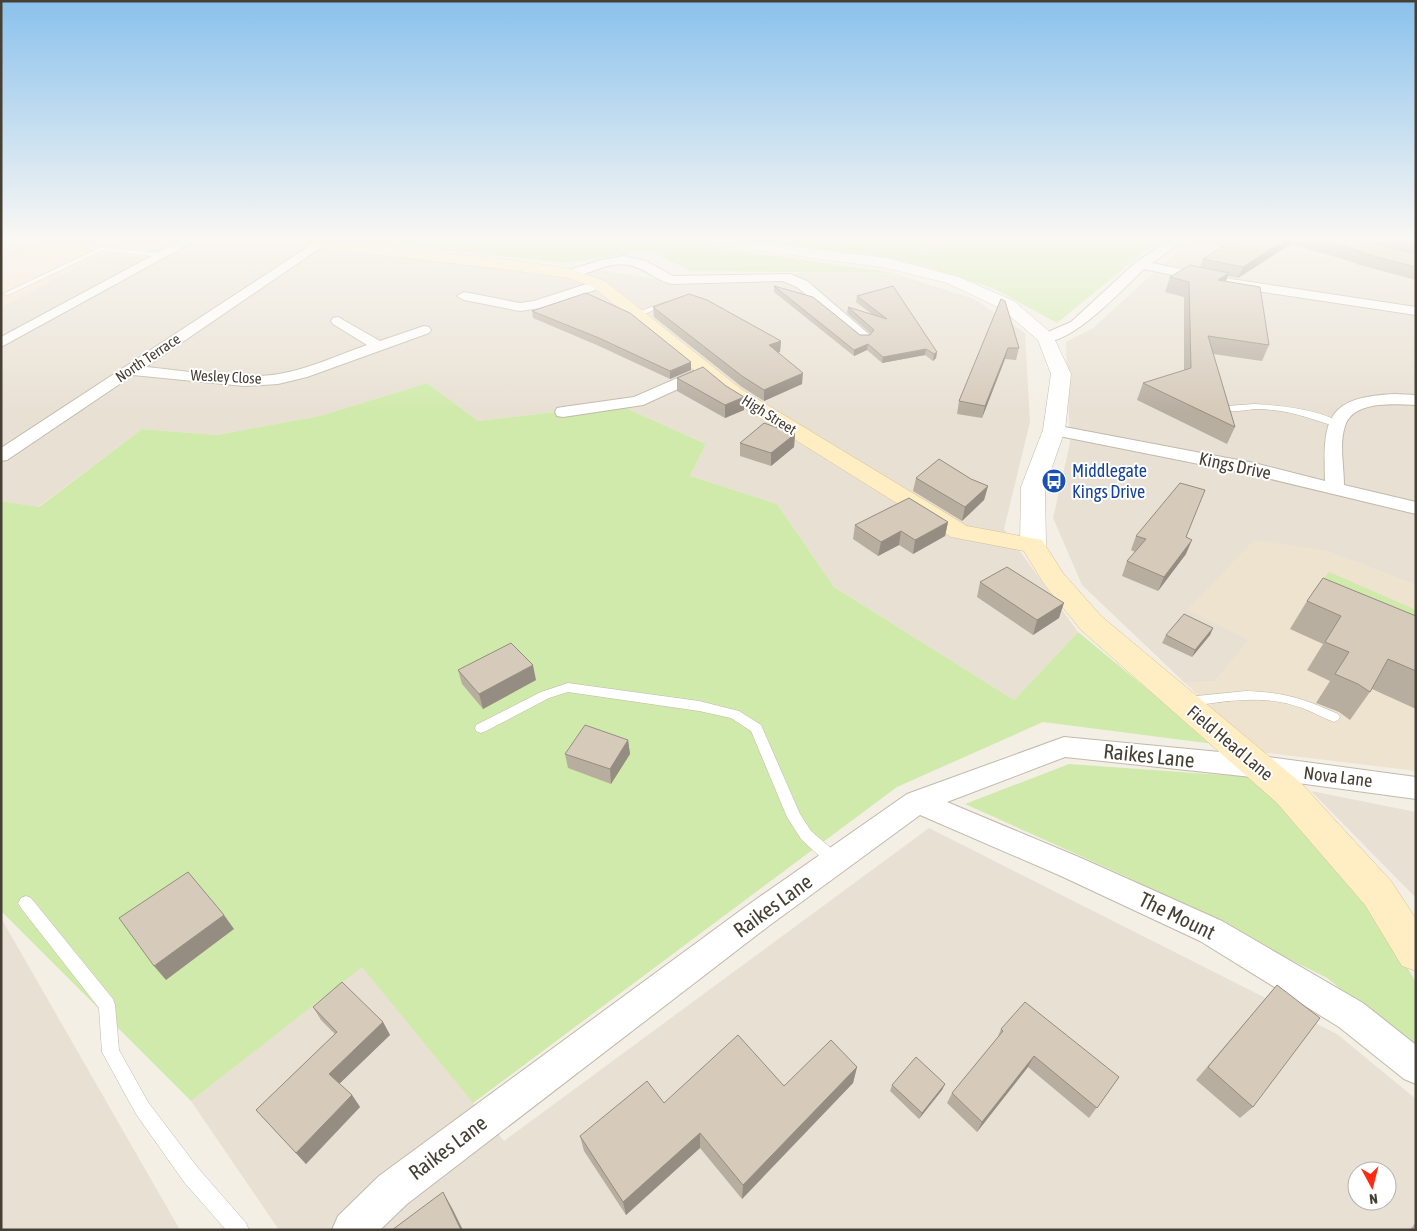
<svg xmlns="http://www.w3.org/2000/svg" width="1417" height="1231" viewBox="0 0 1417 1231" font-family="'Asap Condensed',sans-serif">
<style>
.residential{fill:#e8e0d3;fill-rule:evenodd}
.commercial{fill:#f7e4cf}
.education{fill:#ede3ce}
.green{fill:#d0eaab}
.lines{fill:none;stroke-linecap:round;stroke-linejoin:round}
.service-casing{stroke:#c2b9aa;stroke-width:1}
.minor-casing{stroke:#c2b9aa;stroke-width:2}
.tertiary-casing{stroke:#c2b9aa;stroke-width:1}
.secondary-casing{stroke:#d6c292;stroke-width:1}
.service{fill:#fff;fill-rule:evenodd}
.minor{fill:#fff;fill-rule:evenodd}
.tertiary{fill:#fff;fill-rule:evenodd}
.secondary{fill:#ffeec4;fill-rule:evenodd}
.wall{fill:#b8aea0}
.shaded-wall{fill:#968d82}
.building{fill:#d6caba;stroke:#968d82}
.labels{text-anchor:middle;stroke-width:4;stroke-linejoin:round;paint-order:stroke}
.far-street-label{font-size:15px;fill:#463f34;stroke:#fff}
.street-label{font-size:18px;fill:#463f34;stroke:#fff}
.transit-label{font-size:18px;fill:#164399;stroke:#fff;text-anchor:start}
.near-street-label{font-size:21px;fill:#463f34;stroke:#fff}
</style>
<rect width="100%" height="100%" fill="#f3efe5"/>
<!-- residential -->
<path class="residential" d="M1,239H55L1,263Z
M183,239H239L562,276L599,270L683,283L781,280L802,272L896,274L974,299L1025,333L1030,422L1004,529L1078,632L1014,700L834,587L777,504L690,476L706,444L619,405L478,421L427,383L320,416L216,435L142,429L38,507L1,501V307L107,252L146,258Z
M915,239H965L924,249Z
M1191,239H1416V585L1324,550L1215,681L1185,683L1082,585L1053,518L1070,443L1066,342L1093,328Z
M1311,791L1416,812V899V898Z
M929,828L1337,1034L1416,1099V1230H279L191,1101L362,966L504,1141ZM1357,1171H1387V1201H1357Z
M1,918L180,1230H1Z"/>
<!-- commercial -->
<path class="commercial" d="M55,239H183L146,258L107,252L1,307V263Z
M309,239H560L559,242L340,243Z"/>
<!-- education -->
<path class="education" d="M1254,540L1324,550L1416,585V772L1409,770L1259,752L1185,683L1215,681L1248,640L1187,610Z"/>
<!-- green -->
<path class="green" d="M560,239H675L724,249L896,273L691,271L649,251L566,263L370,243L559,242Z
M766,239H915L924,249L965,239H1160L1057,323L993,288L930,268L890,258L769,243Z
M427,383L478,421L619,405L706,444L690,476L777,504L834,587L1014,700L1078,632L1214,744L1043,722L897,787L473,1103L362,967L191,1101L1,911V501L39,507L142,429L216,435L320,416Z
M1329,572L1416,610V639L1312,592Z
M1069,764L1265,778L1365,897L1416,982V1050L1327,978L1125,876L965,804Z"/>
<g class="lines">
<defs>
<path id="service" d="M372,239H380L356,249L351,248Z
M101,247L162,253L165,255L162,257L102,251L8,295L3,294Z
M665,302L670,303L640,316L633,314Z
M1254,404C1276,405 1325,410 1341,424L1337,427C1308,418 1290,410 1258,409C1248,409 1231,414 1224,409L1228,406Z
M568,683L699,701L739,711L761,725L800,814L811,831L840,856L842,861L840,866L835,867L830,866L801,839L787,817L751,731L731,718L699,711L568,692L549,698L486,731L481,733L476,731L475,728L476,725L541,692Z
M1246,691C1284,692 1305,699 1338,714L1340,717L1338,720L1334,722C1323,718 1313,712 1302,708C1266,694 1224,701 1187,707L1183,705L1181,702L1183,699L1187,697Z
M26,896L31,898L113,999L115,1005L119,1050L148,1102L198,1168L246,1223L249,1230H226L184,1182L136,1114L102,1052L99,1008L21,908L18,903L21,898Z"/>
<path id="minor" d="M183,239H198L1,347V337Z
M316,239H328L329,242L146,367C189,371 236,381 279,374C309,369 338,355 367,345L333,324L331,321L333,318L338,317L380,341L424,326L429,327L431,330L429,333L307,377L278,384L244,386L133,375L7,460L1,461V448L317,241Z
M1172,239H1186L1152,263L1224,278L1416,307V315L1224,286L1144,269C1124,288 1069,348 1041,341L1039,338L1041,335L1071,322L1136,262Z
M623,256L646,261L673,276L790,274L807,281L871,336L869,339H859L797,287L783,281L672,284C658,281 649,272 636,267C614,258 592,273 571,278L564,274L566,271L601,260Z
M599,280L604,281L606,284L604,287L541,308L520,311L464,300L457,296L464,292L520,303L534,301Z
M705,366L711,368L713,371L711,374L643,405L563,417L557,416L555,412L557,408L563,407L634,397Z
M1395,394L1416,395V405C1395,404 1353,400 1345,426C1339,444 1344,466 1344,485L1416,502V514L1254,475L1054,435L1048,434L1045,430L1048,426L1054,425L1254,463L1325,481C1323,419 1326,397 1395,394Z
M1064,737L1261,756L1416,777V799L1261,778L1065,757L947,802L1081,858L1222,921L1363,1003L1416,1045V1084L1404,1079L1339,1027L1200,941L1061,876L920,815L770,925L407,1204L380,1230H332L338,1216L379,1176L748,905L907,794Z"/>
<path id="tertiary" d="M697,239H737L888,258L959,277L1014,301L1052,334L1071,374L1065,430L1045,487L1046,545L1042,550L1033,553L1024,550L1020,545L1021,487L1043,430L1051,374L1038,340L1002,309L947,283L887,268L704,243L699,242Z"/>
<path id="secondary" d="M271,239H316L518,261L571,269L605,281L741,389L967,526L1042,540L1063,573L1101,616L1301,783L1391,881L1416,919V971L1402,966L1365,905L1277,803L1081,630L1044,584L1024,551L951,537L727,397L593,287L568,278L518,271L278,243L273,242Z"/>
</defs>
<!-- service casing -->
<use href="#service" class="service-casing"/>
<!-- minor casing -->
<use href="#minor" class="minor-casing"/>
<!-- tertiary casing -->
<use href="#tertiary" class="tertiary-casing"/>
<!-- secondary casing -->
<use href="#secondary" class="secondary-casing"/>
<!-- service -->
<use href="#service" class="service"/>
<!-- minor -->
<use href="#minor" class="minor"/>
<!-- tertiary -->
<use href="#tertiary" class="tertiary"/>
<!-- secondary -->
<use href="#secondary" class="secondary"/>
</g>
<!-- wall -->
<path class="wall" d="M1195,239H1416V280L1356,264V263L1291,244L1238,278L1228,276L1226,281L1269,345L1262,361L1213,354L1235,427L1227,444L1137,400L1143,383L1184,370V297L1165,292L1170,277L1200,267L1203,259L1223,247L1194,240Z
M774,286L860,335H870L871,334L847,313L848,307L873,315L856,302L857,296L937,352L936,358L933,361L925,355L882,363L867,350L854,356L774,292Z
M1001,299L1019,348L1016,360L1005,359L982,418L957,414L959,401Z
M653,307L781,341L780,352H778L802,384L764,401L742,387L654,317Z
M532,311L691,370L670,379L599,346L533,318Z
M677,378L744,410L725,418L677,391Z
M795,434L794,447L771,466L740,456V443Z
M916,478L988,486L984,500L962,521L913,491Z
M948,522L945,536L913,554L899,545L878,556L853,539L855,525Z
M1136,536L1186,537V554L1158,591L1122,576L1127,561L1135,552L1131,550Z
M980,582L1059,618L1033,635L977,597Z
M1307,601L1416,616V709L1372,689L1350,720L1339,712L1316,703L1330,681L1307,670L1323,644L1290,629Z
M1213,628L1210,635L1192,657L1162,643L1166,635Z
M458,670L536,680L483,709L462,684Z
M628,740L630,754L611,784L568,768L565,754Z
M1277,985L1253,1107L1240,1118L1196,1080Z
M313,1007L383,1022L390,1035L339,1084L352,1095L360,1107L306,1164L256,1110L335,1034L321,1020Z
M1001,1029L1119,1077L1089,1118L1028,1067L977,1132L947,1103L952,1093L997,1039Z
M857,1067L853,1083L742,1199L700,1148L626,1215L584,1151L580,1136L664,1103L784,1086Z
M945,1084L942,1090L919,1119L890,1091L892,1085Z
M1416,1222V1230H1410Z"/>
<!-- shaded-wall -->
<path class="shaded-wall" d="M1286,239H1293L1291,244L1238,278L1243,267Z
M1229,273L1223,288L1218,280Z
M781,341L780,352L769,356V345Z
M868,344L867,350L854,356V350Z
M1008,348L1005,359L982,418L985,406Z
M926,349L925,355L882,363L883,357Z
M937,352L936,358L933,361L934,354Z
M691,362V370L670,379V371Z
M803,373L802,384L764,401V390Z
M744,397V410L725,418V405Z
M795,434L794,447L771,466V453Z
M988,486L984,500L962,521L965,507Z
M948,522L945,536L913,554L915,540Z
M901,531L899,545L878,556L881,542Z
M1192,540L1186,554L1158,591L1164,577Z
M1064,603L1059,618L1033,635L1037,620Z
M1213,628L1210,635L1192,657L1195,650Z
M533,665L536,680L483,709L479,694Z
M628,740L630,754L611,784L610,769Z
M224,915L234,929L166,980L154,966Z
M383,1022L390,1035L337,1086L329,1074Z
M1034,1056L1028,1067L977,1132L982,1122Z
M857,1067L853,1083L742,1199L743,1185Z
M945,1084L942,1090L919,1119L922,1113Z
M352,1095L360,1107L306,1164L296,1153Z
M700,1133V1148L626,1215L623,1202Z
M443,1192L452,1208L463,1230H461Z"/>
<!-- building -->
<path class="building" d="M1236,239H1286L1243,267L1203,259Z
M1317,239H1358L1416,254V267L1361,253L1363,252Z
M1401,239H1416V243Z
M1190,265L1229,273L1218,280L1260,287L1269,345L1208,336L1235,427L1143,383L1191,368L1189,282L1170,277Z
M774,286L813,297L860,335H870L874,330L848,307L887,319L857,296L893,286L937,352L934,354L926,349L883,357L868,344L854,350Z
M586,293L630,313L691,362L670,371L599,338L532,311Z
M689,294L707,300L781,341L769,345L803,373L764,390L742,376L653,307Z
M1001,299L1005,301L1019,348H1008L985,406L959,401Z
M703,367L726,386L744,397L725,405L677,378Z
M764,423L795,434L771,453L740,443Z
M939,459L971,479L988,486L965,507L916,478Z
M1180,483L1205,490L1186,537L1192,540L1164,577L1127,561L1146,539L1136,536Z
M909,498L948,522L915,540L901,531L881,542L855,525Z
M1007,567L1064,603L1037,620L980,582Z
M1323,578L1416,616V671L1388,659L1370,692L1358,684L1335,674L1349,652L1325,642L1341,616L1307,601Z
M1184,614L1213,628L1195,650L1166,635Z
M511,643L533,665L479,694L458,670Z
M585,725L628,740L610,769L565,754Z
M188,872L224,915L154,966L119,918Z
M342,982L383,1022L329,1074L352,1095L296,1153L256,1110L337,1032L313,1007Z
M1277,985L1320,1018L1253,1107L1208,1067Z
M1025,1002L1119,1077L1097,1108L1034,1056L982,1122L952,1093L1003,1031L1001,1029Z
M738,1035L784,1086L831,1040L857,1067L743,1185L700,1133L623,1202L580,1136L647,1081L664,1103Z
M916,1057L945,1084L922,1113L892,1085Z
M443,1192L461,1230H392Z"/>
<!-- sky -->
<linearGradient id="sky" x2="0" y2="1"><stop stop-color="#8ac1ed"/><stop offset="0.58" stop-color="#faf8f3"/><stop offset="1" stop-color="#faf8f3" stop-opacity="0"/></linearGradient>
<rect width="1417" height="411" fill="url(#sky)"/>
<!-- icons -->
<defs>
<symbol id="bus-disc" viewBox="-11 -11 22 22"><circle r="9.5" fill="#1a4fb4" stroke="#fff"/><path d="M-5-6H5V4H4V6H2V4H-2V6H-4V4H-5ZM-3.5-4V0h7V-4ZM-3.5 1.2v1.5H-2V1.2ZM2 1.2v1.5H3.5V1.2Z" fill="#fff"/></symbol>
</defs>
<g fill-rule="evenodd">
<use href="#bus-disc" x="1040" y="467" width="28" height="28"/>
</g>
<g class="labels">
<!-- far-street labels -->
<g class="far-street-label">
<text transform="translate(148 358) rotate(-34)" y="5">North Terrace</text>
<text transform="translate(226 377) rotate(3)" y="5">Wesley Close</text>
<text transform="translate(769 415) rotate(32)" y="5">High Street</text>
</g>
<!-- street labels -->
<g class="street-label">
<text transform="translate(1235 466) rotate(12)" y="6">Kings Drive</text>
<text transform="translate(1230 743) rotate(40)" y="6">Field Head Lane</text>
<text transform="translate(1338 777) rotate(7)" y="6">Nova Lane</text>
</g>
<!-- transit labels -->
<g class="transit-label">
<text x="1072" y="477">Middlegate<tspan x="1072" dy="21">Kings Drive</tspan></text>
</g>
<!-- near-street labels -->
<g class="near-street-label">
<text transform="translate(1149 756) rotate(6)" y="7">Raikes Lane</text>
<text transform="translate(773 906) rotate(-36)" y="7">Raikes Lane</text>
<text transform="translate(1177 916) rotate(26)" y="7">The Mount</text>
<text transform="translate(448 1148) rotate(-37)" y="7">Raikes Lane</text>
</g>
</g>
<!-- border -->
<rect width="1417" height="1231" fill="none" stroke="#463f34" stroke-width="5"/>
<!-- north arrow -->
<g transform="translate(1372 1186) rotate(173)"><circle r="24" fill="#ffffff" stroke="#b5b2ae"/>
<path d="M0-4L9 19L0 12L-9 19Z" fill="#ff2b11"/>
<text y="-8" font-size="14" font-weight="bold" text-anchor="middle" fill="#463f34">N</text>
</g>
</svg>
